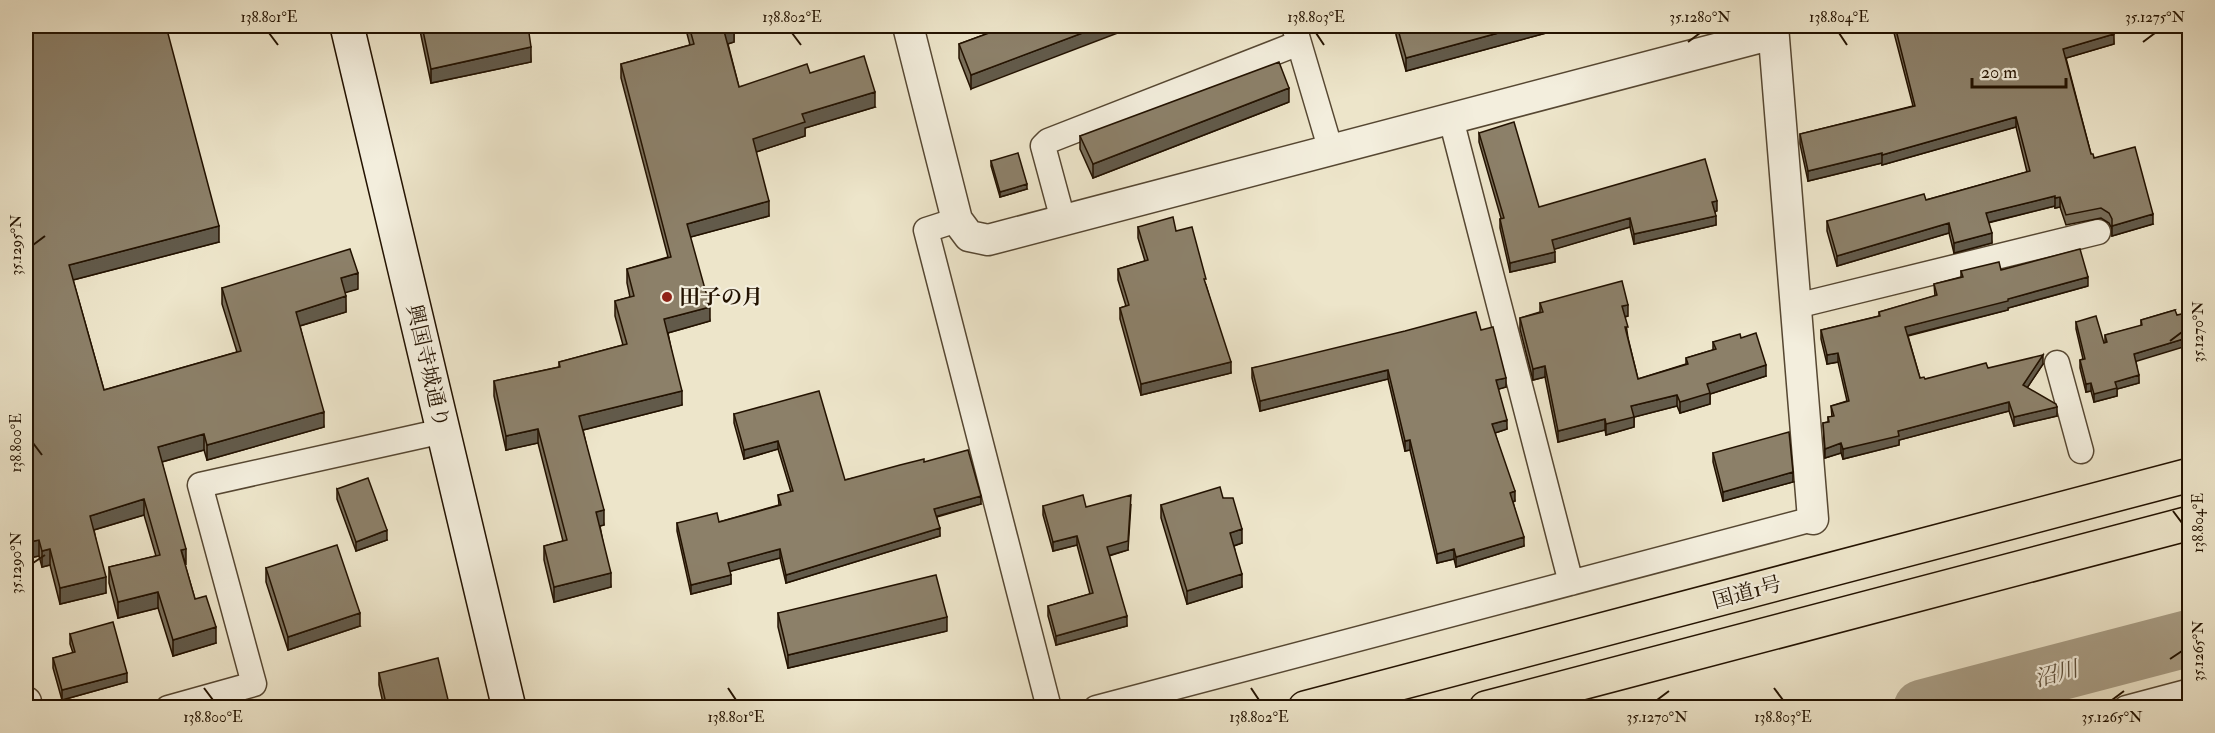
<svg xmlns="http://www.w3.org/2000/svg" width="2215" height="733" viewBox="0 0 2215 733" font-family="'IM FELL Double Pica','Noto Serif JP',serif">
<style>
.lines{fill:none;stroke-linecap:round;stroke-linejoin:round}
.river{stroke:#a89d85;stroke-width:57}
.minor-casing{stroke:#564732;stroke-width:27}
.tertiary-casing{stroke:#564732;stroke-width:33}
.secondary-casing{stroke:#231200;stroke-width:36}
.trunk-casing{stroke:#231200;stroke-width:36}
.minor{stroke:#f3eedd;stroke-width:24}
.tertiary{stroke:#f3eedd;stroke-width:30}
.secondary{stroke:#f3eedd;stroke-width:33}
.trunk{stroke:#ede5ca;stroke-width:33}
.wall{fill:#786e5a;stroke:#231200;stroke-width:1.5}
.shaded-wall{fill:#625a4a;stroke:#231200;stroke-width:1.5}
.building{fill:#8c8069;stroke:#231200;stroke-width:1.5}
.ticks{fill:none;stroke:#231200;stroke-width:2}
.poi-dot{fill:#8f2418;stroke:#f3eedd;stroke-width:2}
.labels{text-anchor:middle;stroke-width:4.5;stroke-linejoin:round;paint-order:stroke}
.poi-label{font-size:21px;font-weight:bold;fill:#231200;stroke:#f3eedd;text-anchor:start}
.street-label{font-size:21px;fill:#231200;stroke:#f3eedd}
.water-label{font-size:22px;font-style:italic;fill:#5f513c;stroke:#f3eedd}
.neatline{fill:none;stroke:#231200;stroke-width:2}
.ticks-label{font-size:15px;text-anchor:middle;fill:#231200}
</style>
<rect width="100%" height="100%" fill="#ede5ca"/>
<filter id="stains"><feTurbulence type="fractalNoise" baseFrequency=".00333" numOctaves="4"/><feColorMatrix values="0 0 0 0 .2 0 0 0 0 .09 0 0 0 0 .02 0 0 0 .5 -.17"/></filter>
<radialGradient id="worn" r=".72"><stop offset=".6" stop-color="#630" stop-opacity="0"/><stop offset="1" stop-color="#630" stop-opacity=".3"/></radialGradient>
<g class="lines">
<!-- river -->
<path class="river" d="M1922,708L2190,638"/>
<defs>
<path id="minor" d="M1294,26L1331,151
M1451,119L1571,583
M957,220L926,230L1049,708
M1063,220L1043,146L1048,141L1299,43
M1796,306L2098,232
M2057,363L2081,451
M168,708L254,684L200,485L443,431
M1096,708L1813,519
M2126,708L2190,691"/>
<path id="tertiary" d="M908,26L957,220L969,236L988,240L1773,34
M1773,26L1813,519
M26,702L27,708"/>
<path id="secondary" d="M347,26L509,708"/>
<path id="trunk" d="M1305,708L2190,475
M1486,708L2190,523"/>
</defs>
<!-- minor casing -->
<use href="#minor" class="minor-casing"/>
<!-- tertiary casing -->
<use href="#tertiary" class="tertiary-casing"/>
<!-- secondary casing -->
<use href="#secondary" class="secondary-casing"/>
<!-- trunk casing -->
<use href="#trunk" class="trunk-casing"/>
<!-- minor -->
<use href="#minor" class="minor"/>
<!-- tertiary -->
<use href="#tertiary" class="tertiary"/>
<!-- secondary -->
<use href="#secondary" class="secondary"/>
<!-- trunk -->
<use href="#trunk" class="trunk"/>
</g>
<!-- wall -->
<path class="wall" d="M26,26L219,242L73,280L104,390L237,352L222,304V288L358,289L345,292L346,312L300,326L324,427L207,460L204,450L162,462L185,565L195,599L216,643L173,656L158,608L118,618L109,583V567L156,556L144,515L94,530L106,593L60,604L50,565L42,567L39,556L29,558L26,545Z
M419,26H528L531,62L431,83Z
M685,26H734V42L728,44L739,87L810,73L875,107L805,128V136L756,152L769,216L690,237L710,321L668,333L682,405L583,430L604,525L600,526L611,587L554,602L544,560V546L563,541L538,443L506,450L494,396V381L559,367V362L623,345L615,316V301L630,297L627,283V269L668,257L621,78V64L690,45Z
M1008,26L971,89L959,58V44Z
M1396,26H1572L1406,71L1396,35Z
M1894,26H2112L2114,44L2066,58L2091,154L2153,224L2112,236V229L2109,223L2101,218L2066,225L2060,207L2055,208V206L1988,223L1992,243L1954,253L1949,233L1837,266L1827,231V221L1926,200L2027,172L2016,127L1882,165V163L1808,181L1800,144V134L1913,106L1894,33Z
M1289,102L1093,178L1080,149V136Z
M1479,133L1539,207L1717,211H1715L1716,225L1634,244L1630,227L1554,249L1555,262L1510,272L1500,228V219L1501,218L1479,142Z
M991,161L1027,189L1000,197L991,166Z
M1138,227L1176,231L1206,285L1231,373L1141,395L1120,319V308L1126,306L1118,280V269L1145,261L1138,238Z
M2001,270L2088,286L2008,308V310L1908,336L1920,378L1925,379L1988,368L2043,364L2027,388L2057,416L2014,426L2009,411L1899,440V445L1843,459L1841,453L1825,458L1823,423L1828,422V417H1832L1831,406L1847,401L1838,362L1827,364L1821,339V330L1879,316V312L1935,296L1934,284L1961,277V271Z
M1540,303L1628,316L1625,317L1628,338L1638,379L1686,364V358L1713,350V342L1741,338L1766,376L1710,394V404L1680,413L1677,406L1634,417V427L1606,435L1605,430L1558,442L1545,377L1533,380L1520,329V318L1540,312Z
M2175,310L2136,361L2139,383L2117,389V396L2094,402L2091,391L2086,392L2080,368V360L2083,359L2076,329V322L2104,343L2105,342V335L2141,326V320Z
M1481,330L1506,387L1498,389L1507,429L1495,433L1515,501L1513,502L1524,546L1456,567L1454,559L1437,563L1410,450L1405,451L1388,379L1260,411L1252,378V368Z
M734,414L845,480L924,462L981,504L937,517L940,536L786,583L780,558L730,571L731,584L691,594L677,531V523L719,522L779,505L778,495L791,492L778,449L744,459L734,423Z
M1713,453L1793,482L1723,501L1713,462Z
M337,489L387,540L356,551L337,499Z
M1223,498L1242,543L1234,546L1242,587L1187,604L1161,518V505Z
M1043,506L1086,507L1128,550L1109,556L1127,626L1056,645L1048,616V606L1090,594L1077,545L1053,551L1043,515Z
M266,568L360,626L288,650L266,582Z
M778,613L947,631L788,668L778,627Z
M70,634L127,682L62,700L53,668V658L73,653L70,644Z
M379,673L450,708H384L379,685Z"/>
<!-- shaded-wall -->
<path class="shaded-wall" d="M1101,26H1136L971,89V75Z
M1524,26H1572L1406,71V58Z
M734,28V42L724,45V31Z
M2114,34V44L2063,59V49Z
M531,47V62L431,83V69Z
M1289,88V102L1093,178V164Z
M875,92V107L805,128V136L753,153V139L802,114Z
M2016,117V127L1882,165V155Z
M1882,153V163L1808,181V171Z
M1027,184V189L1000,197V192Z
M2055,196V206L1986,223V213Z
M2060,197V207L2055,208V198Z
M769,201V216L687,238V224Z
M1717,201V211L1712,212V202Z
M2153,214V224L2112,236V226Z
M1716,216V225L1634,244V234Z
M1630,218V227L1552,250V240Z
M1949,223V233L1837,266V256Z
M219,226V242L69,281V265Z
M1992,233V243L1954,253V243Z
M1555,252V262L1510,272V263Z
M358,273V289L341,294V278Z
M2088,277V286L2008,308V310L1905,336V327Z
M346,296V312L296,327V312Z
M1628,305V316L1622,317V306Z
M710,307V321L664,334V319Z
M2190,337V345L2134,362V354Z
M1838,353V362L1827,364V355Z
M2043,355V364L2023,394V385Z
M1231,362V373L1141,395V384Z
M1766,365V376L1710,394V404L1680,413V402L1707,384Z
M1545,366V377L1533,380V369Z
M1388,370V379L1260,411V401Z
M2139,375V383L2117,389V396L2094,402V394L2115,382Z
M1506,378V387L1496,390V380Z
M2091,383V391L2086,392V384Z
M682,391V405L579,431V416Z
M1677,395V406L1634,417V427L1606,435V424L1631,406Z
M2009,402V411L1899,440V445L1843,459V449L1898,431Z
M2057,407V416L2014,426V417Z
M324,412V427L207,460V445Z
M1605,419V430L1558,442V431Z
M1507,420V429L1492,434V424Z
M538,429V443L506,450V436Z
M204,434V450L158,463V447Z
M1410,440V450L1405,451V441Z
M778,441V449L744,459V450Z
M1841,443V453L1825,458V449Z
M1793,472V482L1723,501V492Z
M1515,491V501L1510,502V493Z
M981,496V504L934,517V509Z
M144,499V515L90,531V516Z
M1131,504L1128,550L1107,556V547Z
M604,510V525L596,527V512Z
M940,528V536L786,583V575Z
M1242,529V543L1230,547V533Z
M387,530V540L356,551V542Z
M1077,536V545L1053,551V542Z
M1524,537V546L1456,567V557Z
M39,540V556L29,558V542Z
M50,549V565L42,567V551Z
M186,549V565L181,550Z
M780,549V558L728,572V563Z
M1454,549V559L1437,563V554Z
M611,573V587L554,602V587Z
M1242,574V587L1187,604V591Z
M731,575V584L691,594V585Z
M106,577V593L60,604V588Z
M158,592V608L118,618V602Z
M360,613V626L288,650V637Z
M1127,616V626L1056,645V636Z
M947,617V631L788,668V655Z
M216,627V643L173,656V640Z
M127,673V682L62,700V690Z"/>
<!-- building -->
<path class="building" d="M26,26H166L219,226L69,265L104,390L241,351L222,288L350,249L358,273L341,278L346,296L296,312L324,412L207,445L204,434L158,447L186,549L181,550L195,599L206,596L216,627L173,640L158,592L118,602L109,567L160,555L144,499L90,516L106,577L60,588L50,549L42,551L39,540L29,542L26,529Z
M422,26H528L531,47L431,69Z
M689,26H734V28L724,31L739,87L807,64L810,73L864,56L875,92L802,114L805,122L753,139L769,201L687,224L710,307L664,319L682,391L579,416L604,510L596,512L611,573L554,587L544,546L567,540L538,429L506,436L494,381L560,367L559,362L627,344L615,301L634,296L627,269L671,257L621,64L694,44Z
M1008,26H1101L971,75L959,44Z
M1397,26H1524L1406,58Z
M1895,26H2112L2114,34L2063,49L2091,154H2093L2094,158L2135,147L2153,214L2112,226V219L2109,213L2101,208L2066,215L2060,197L2055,198V196L1986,213L1992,233L1954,243L1949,223L1837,256L1827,221L1924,194L1926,200L2030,171L2016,117L1882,155V153L1808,171L1800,134L1915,106Z
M1279,62L1289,88L1093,164L1080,136Z
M1514,122L1539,207L1705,159L1717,201L1712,202L1716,216L1634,234L1630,218L1552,240L1555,252L1510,263L1500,219L1504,218L1479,133Z
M1018,153L1027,184L1000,192L991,161Z
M1173,217L1176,231L1192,227L1206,279H1204L1231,362L1141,384L1120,308L1129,305L1118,269L1148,260L1138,227Z
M2080,249L2088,277L2008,299V301L1905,327L1920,378L1924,377L1925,379L1986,363L1988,368L2043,355L2023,385L2056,404L2057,407L2014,417L2009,402L1898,431L1899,436L1843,449L1841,443L1825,449L1823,423L1829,422L1828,417L1834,416L1831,406L1849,401L1838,353L1827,355L1821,330L1880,316L1879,312L1937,295L1934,284L1963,277L1961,271L1999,262L2001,270Z
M1622,281L1628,305L1622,306L1628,327H1625L1638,379L1688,364L1686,358L1716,349L1713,342L1740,334L1741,338L1756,333L1766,365L1707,384L1710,393L1680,402L1677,395L1631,406L1634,417L1606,424L1605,419L1558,431L1545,366L1533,369L1520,318L1543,312L1540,303Z
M2175,310L2177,315L2190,312V337L2134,354L2139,375L2115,382L2117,388L2094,394L2091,383L2086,384L2080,360L2085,359L2076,322L2096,316L2104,343L2107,342L2105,335L2142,325L2141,320Z
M1476,312L1481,330L1493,327L1506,378L1496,380L1507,420L1492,424L1515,491L1510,493L1524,537L1456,557L1454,549L1437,554L1410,440L1405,441L1388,370L1260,401L1252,368L1405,331Z
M819,391L845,480L900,465L924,459V462L968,450L981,496L934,509L940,528L786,575L780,549L728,563L731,575L691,585L677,523L717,513L719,522L781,505L778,495L793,491L778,441L744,450L734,414Z
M1789,432L1793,472L1723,492L1713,453Z
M368,478L387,530L356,542L337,489Z
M1220,487L1223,498H1233L1242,529L1230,533L1242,574L1187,591L1161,505Z
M1083,495L1086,507L1131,495L1128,541L1107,547L1127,616L1056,636L1048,606L1093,593L1077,536L1053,542L1043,506Z
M337,545L360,613L288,637L266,568Z
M936,575L947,617L788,655L778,613Z
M113,622L127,673L62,690L53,658L75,652L70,634Z
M438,658L450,708H387L379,673Z"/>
<!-- ticks -->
<path class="ticks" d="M269,33L278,45M792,33L801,45M1316,33L1324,45M1839,33L1847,45M1688,42L1700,33M2143,42L2155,33M33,245L45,236M2170,341L2182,332M33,443L42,455M2173,511L2182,523M33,563L45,555M2170,659L2182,651M204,688L213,700M728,688L736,700M1251,688L1259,700M1774,688L1783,700M1657,700L1669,691M2112,700L2124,691"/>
<!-- markers -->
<circle class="poi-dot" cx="667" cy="297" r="6"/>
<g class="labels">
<!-- poi labels -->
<g class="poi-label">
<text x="679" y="304">田子の月</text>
</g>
<!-- street labels -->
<g class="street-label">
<text transform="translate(428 366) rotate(77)" y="7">興国寺城通り</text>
<text transform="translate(1747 592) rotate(-15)" y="7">国道1号</text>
</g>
<!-- water labels -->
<g class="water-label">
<text transform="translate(2056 673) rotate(-15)" y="8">沼川</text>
</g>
</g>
<!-- margin -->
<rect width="2215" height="733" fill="none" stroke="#ede5ca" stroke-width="66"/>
<!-- scale -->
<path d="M1972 78v9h94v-9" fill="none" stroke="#231200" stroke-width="3"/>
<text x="1981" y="78" font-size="18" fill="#231200" stroke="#f3eedd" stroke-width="4.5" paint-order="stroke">20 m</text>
<rect x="33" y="33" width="2149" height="667" class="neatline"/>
<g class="ticks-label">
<text x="269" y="22">138.801°E</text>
<text x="792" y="22">138.802°E</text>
<text x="1316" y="22">138.803°E</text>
<text x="1700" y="22">35.1280°N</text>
<text x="1839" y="22">138.804°E</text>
<text x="2155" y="22">35.1275°N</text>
<text transform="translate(16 245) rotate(-90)" y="5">35.1295°N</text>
<text transform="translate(2198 332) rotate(-90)" y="5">35.1270°N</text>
<text transform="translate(16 443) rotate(-90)" y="5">138.800°E</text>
<text transform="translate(2198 523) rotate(-90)" y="5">138.804°E</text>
<text transform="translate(16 563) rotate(-90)" y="5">35.1290°N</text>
<text transform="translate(2198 651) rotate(-90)" y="5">35.1265°N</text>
<text x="213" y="722">138.800°E</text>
<text x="736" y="722">138.801°E</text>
<text x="1259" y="722">138.802°E</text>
<text x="1657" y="722">35.1270°N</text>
<text x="1783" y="722">138.803°E</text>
<text x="2112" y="722">35.1265°N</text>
</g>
<rect width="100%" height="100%" filter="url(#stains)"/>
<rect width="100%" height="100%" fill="url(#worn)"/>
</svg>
